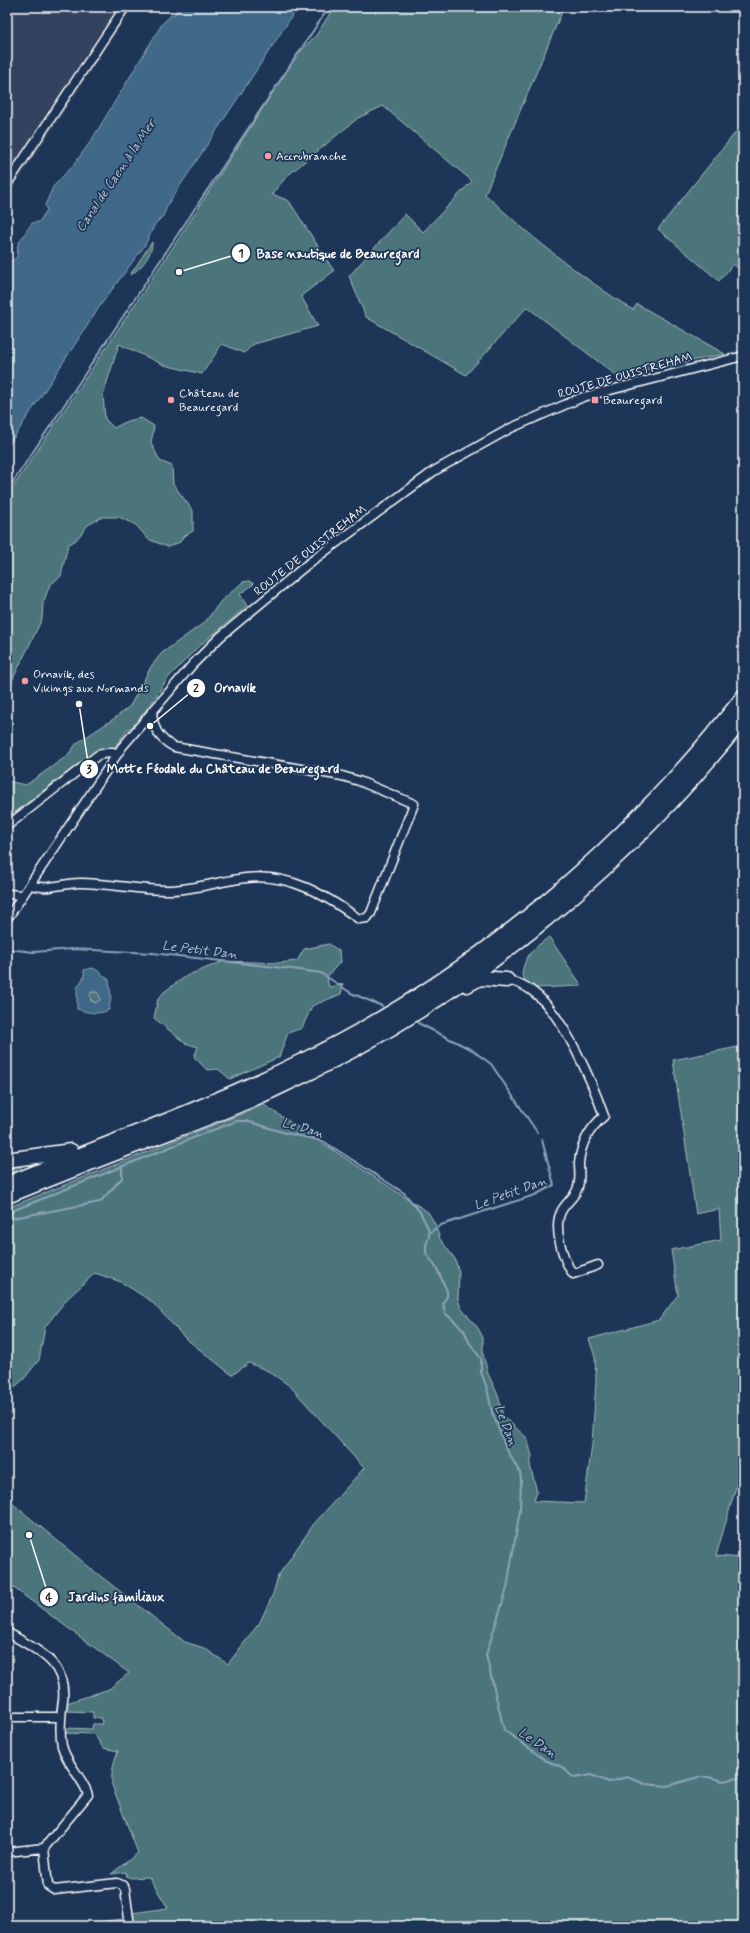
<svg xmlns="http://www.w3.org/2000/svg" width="750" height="1933" viewBox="0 0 750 1933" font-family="Mynerve,sans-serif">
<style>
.built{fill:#33435e}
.green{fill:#4b757a;stroke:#a5babc}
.water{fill:#416889;stroke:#8da4b8;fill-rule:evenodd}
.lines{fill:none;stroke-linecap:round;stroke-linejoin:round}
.stream{stroke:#8da4b8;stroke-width:2}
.street-casing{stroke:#fff;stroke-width:11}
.highway-casing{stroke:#fff;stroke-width:17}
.street{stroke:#1d3557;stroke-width:8}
.highway{stroke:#1d3557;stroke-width:14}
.poi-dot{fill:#ff9aa2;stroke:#1d3557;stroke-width:1.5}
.labels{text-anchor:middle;stroke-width:3.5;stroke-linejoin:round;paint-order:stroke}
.poi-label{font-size:12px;fill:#fff;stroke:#1d3557;text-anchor:start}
.street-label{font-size:12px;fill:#fff;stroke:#1d3557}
.water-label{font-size:13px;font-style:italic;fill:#b3c3d0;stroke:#1d3557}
.leader{fill:none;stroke:#fff;stroke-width:1.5}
.callout-dot{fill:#fff;stroke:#1d3557;stroke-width:1.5}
.mark-label{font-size:12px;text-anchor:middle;font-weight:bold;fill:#111}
.callout-label{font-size:13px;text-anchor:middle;font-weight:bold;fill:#fff;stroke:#1d3557;stroke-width:3.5;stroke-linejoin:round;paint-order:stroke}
</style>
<rect width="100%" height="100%" fill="#1d3557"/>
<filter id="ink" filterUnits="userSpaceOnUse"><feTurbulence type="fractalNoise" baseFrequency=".025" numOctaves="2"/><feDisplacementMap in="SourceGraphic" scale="8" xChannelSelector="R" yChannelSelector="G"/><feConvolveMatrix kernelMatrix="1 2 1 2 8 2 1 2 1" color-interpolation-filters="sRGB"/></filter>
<g filter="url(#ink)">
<!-- built -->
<path class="built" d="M7,7H133L7,198Z"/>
<!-- green -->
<path class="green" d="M334,7H564L485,194C530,237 581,277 633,310L637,304L725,354L617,376L527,307L466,375L366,317L349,276L405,214L423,232L472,181L383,106L358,118L287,176L272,194L289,201L334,271L301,296L318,326L254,344L244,353L222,344L202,374L164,365L119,344L103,395L105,419L114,428L127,421L141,418L154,426L151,443L160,461L172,466L173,484L193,511V531L183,537L180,542L168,547L148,539L136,525L119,517H102L88,525L76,540L68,545L61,576L50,585L43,603L42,619L7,691V496L175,244L297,55L317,34Z
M743,123V272L733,264L719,281L658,229Z
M152,242C153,254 140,270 130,275Z
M249,581L254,584L240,594L247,606L197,648L168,678L155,698L135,725L127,730L115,747L96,753L64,775L7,818V781L26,785L67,756L77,743L115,718L130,706L152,665L162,653L205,622L221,601L243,582Z
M549,937L582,986L535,988L529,986L522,976C523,957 534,948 549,937Z
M329,944L339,951L340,962L327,977L329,987L343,984L341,994L312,1006L302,1028L288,1033L279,1057L230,1079L218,1069L207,1070L194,1057L198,1047L185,1043L154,1018L158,999L165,991L188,975L224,961L279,963L297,961L304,949Z
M91,992H97L101,999L96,1003L92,1001L89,996Z
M743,1046V1463L716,1556L743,1558V1926H133L132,1913L168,1908L149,1877L127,1878L126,1872L111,1874L138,1853L112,1785C111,1773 113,1763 118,1751L103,1748L94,1734L65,1733V1728L92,1729L93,1724H102L101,1718H93V1712L66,1711L67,1703L109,1689L129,1673L7,1583V1499L94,1571L185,1642L204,1648L228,1664L260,1622L273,1594L278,1576L313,1525L364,1468L290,1386L268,1371L249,1363L232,1375L185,1338L151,1301L121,1282L95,1273L66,1300L45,1327L39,1360L23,1380L7,1393V1208L264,1105L428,1212L435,1224L440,1239L455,1259L459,1272L458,1299L461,1308L478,1328L483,1338V1354L488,1374L498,1395L503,1416L527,1438L532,1456L530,1465L537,1492L534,1501L584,1503L592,1445L596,1380L595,1357L589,1339L659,1320L678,1295L671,1250L721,1240L719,1209L696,1214L673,1060Z
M18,1164L23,1171L7,1177V1166Z
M123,1919L124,1926H98L97,1922Z"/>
<!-- water -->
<path class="water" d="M178,7H298L168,204L163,216L155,224L145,245L102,303L7,448V265L17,257L18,244L32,223L39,222L47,210L45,205L53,187L75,163L91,141L162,24L171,15L175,14Z
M92,968L97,970L109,980L111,997L109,1010C98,1015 89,1013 77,1009V988L84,977V970ZM91,992H97L101,999L96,1003L91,1001L90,996Z"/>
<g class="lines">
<!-- stream -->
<path class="stream" d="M7,491L329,7
M7,949L34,952L72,949L152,953L292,969L321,973L351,993L382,1006
M418,1023L472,1050L491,1064L537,1132
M7,1213L205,1133L237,1121H246L286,1133L323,1141L404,1193L420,1212L428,1228L429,1237L426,1245V1253L437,1269L447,1291V1296L443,1303L445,1313L464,1330L469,1342L481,1359V1372L487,1388L492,1412L506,1448L520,1473L521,1480L520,1510L507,1588L486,1655L504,1730L545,1760L562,1767L574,1778L591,1775L609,1782L627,1777L645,1784L667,1786L699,1777H708L723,1781L743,1777
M7,1219L100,1202L122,1178V1166
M429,1233L441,1225L535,1195L554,1185L542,1140"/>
<defs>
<path id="street" d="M7,184L125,7
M7,826L98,755L112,752L117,754
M30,885C49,891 62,883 80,883C111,883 140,891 171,890C196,889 221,881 246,878C290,873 325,895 359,919L367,918L371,913L414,804L359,781L342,776L174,747C159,739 153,729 152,711
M7,894L23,895
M7,919L122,747L193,664L220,637L309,563L434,471L511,428L583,397L743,356
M507,980C516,982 525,985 532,991C562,1012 592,1081 604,1116C589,1129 581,1143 579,1163C579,1169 580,1176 579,1182C578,1195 568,1200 562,1210C552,1226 563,1260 573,1274L598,1265
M7,1632C36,1650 67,1661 63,1700C61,1715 59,1731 62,1746C67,1765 85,1781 88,1795L44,1848L7,1852
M7,1717H61
M44,1848L48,1886L54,1890L117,1883L122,1885L125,1889L130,1926"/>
<path id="highway" d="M467,985L480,978L507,980
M7,1160L71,1151
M7,1184C106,1144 207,1108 302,1061C475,977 625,848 743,697
M7,1196C57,1176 107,1156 157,1137C196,1122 235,1108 273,1090C456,1007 618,876 743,719"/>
</defs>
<!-- street casing -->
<use href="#street" class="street-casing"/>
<!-- highway casing -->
<use href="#highway" class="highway-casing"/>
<!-- street -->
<use href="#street" class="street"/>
<!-- highway -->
<use href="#highway" class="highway"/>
</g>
</g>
<!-- markers -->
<g class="poi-dot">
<circle cx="268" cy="156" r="4"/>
<circle cx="171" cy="400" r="4"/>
<rect x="591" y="396" width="8" height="8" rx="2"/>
<circle cx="25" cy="681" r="4"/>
</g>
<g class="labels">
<!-- poi labels -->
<g class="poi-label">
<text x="276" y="160">Accrobranche</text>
<text x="179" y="397">Château de<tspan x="179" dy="14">Beauregard</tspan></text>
<text x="603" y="404">Beauregard</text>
<text x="33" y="678">Ornavik, des<tspan x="33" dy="14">Vikings aux Normands</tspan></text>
</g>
<!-- street labels -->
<g class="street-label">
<text transform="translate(625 375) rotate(-16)" y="4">ROUTE DE OUISTREHAM</text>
<text transform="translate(310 550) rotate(-38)" y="4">ROUTE DE OUISTREHAM</text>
</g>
<!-- water labels -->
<g class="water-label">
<text transform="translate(115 175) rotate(-56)" y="5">Canal de Caen à la Mer</text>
<text transform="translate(200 949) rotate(7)" y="5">Le Petit Dan</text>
<text transform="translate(303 1127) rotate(16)" y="5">Le Dan</text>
<text transform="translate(510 1192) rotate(-20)" y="5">Le Petit Dan</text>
<text transform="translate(507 1425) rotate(69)" y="5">Le Dan</text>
<text transform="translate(538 1742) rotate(34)" y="5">Le Dan</text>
</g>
</g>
<!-- callouts -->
<path class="leader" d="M179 272L241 253M150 726L196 688M79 704L89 769M29 1535L49 1597"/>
<g class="callout-dot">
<circle cx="179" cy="272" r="4"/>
<circle cx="150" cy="726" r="4"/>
<circle cx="79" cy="704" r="4"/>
<circle cx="29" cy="1535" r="4"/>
<circle cx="241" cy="253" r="10"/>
<circle cx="196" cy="688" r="10"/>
<circle cx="89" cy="769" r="10"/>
<circle cx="49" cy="1597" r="10"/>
</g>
<g class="mark-label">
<text x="241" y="257">1</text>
<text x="196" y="692">2</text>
<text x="89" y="773">3</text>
<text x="49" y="1601">4</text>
</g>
<g class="callout-label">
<text x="338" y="258">Base nautique de Beauregard</text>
<text x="235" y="692">Ornavik</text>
<text x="223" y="773">Motte Féodale du Château de Beauregard</text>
<text x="116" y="1601">Jardins familiaux</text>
</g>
<!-- margin -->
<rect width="750" height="1933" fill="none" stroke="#1d3557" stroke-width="24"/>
<rect x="12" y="12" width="726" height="1909" fill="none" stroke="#fff" stroke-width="1.5" filter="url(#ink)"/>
</svg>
